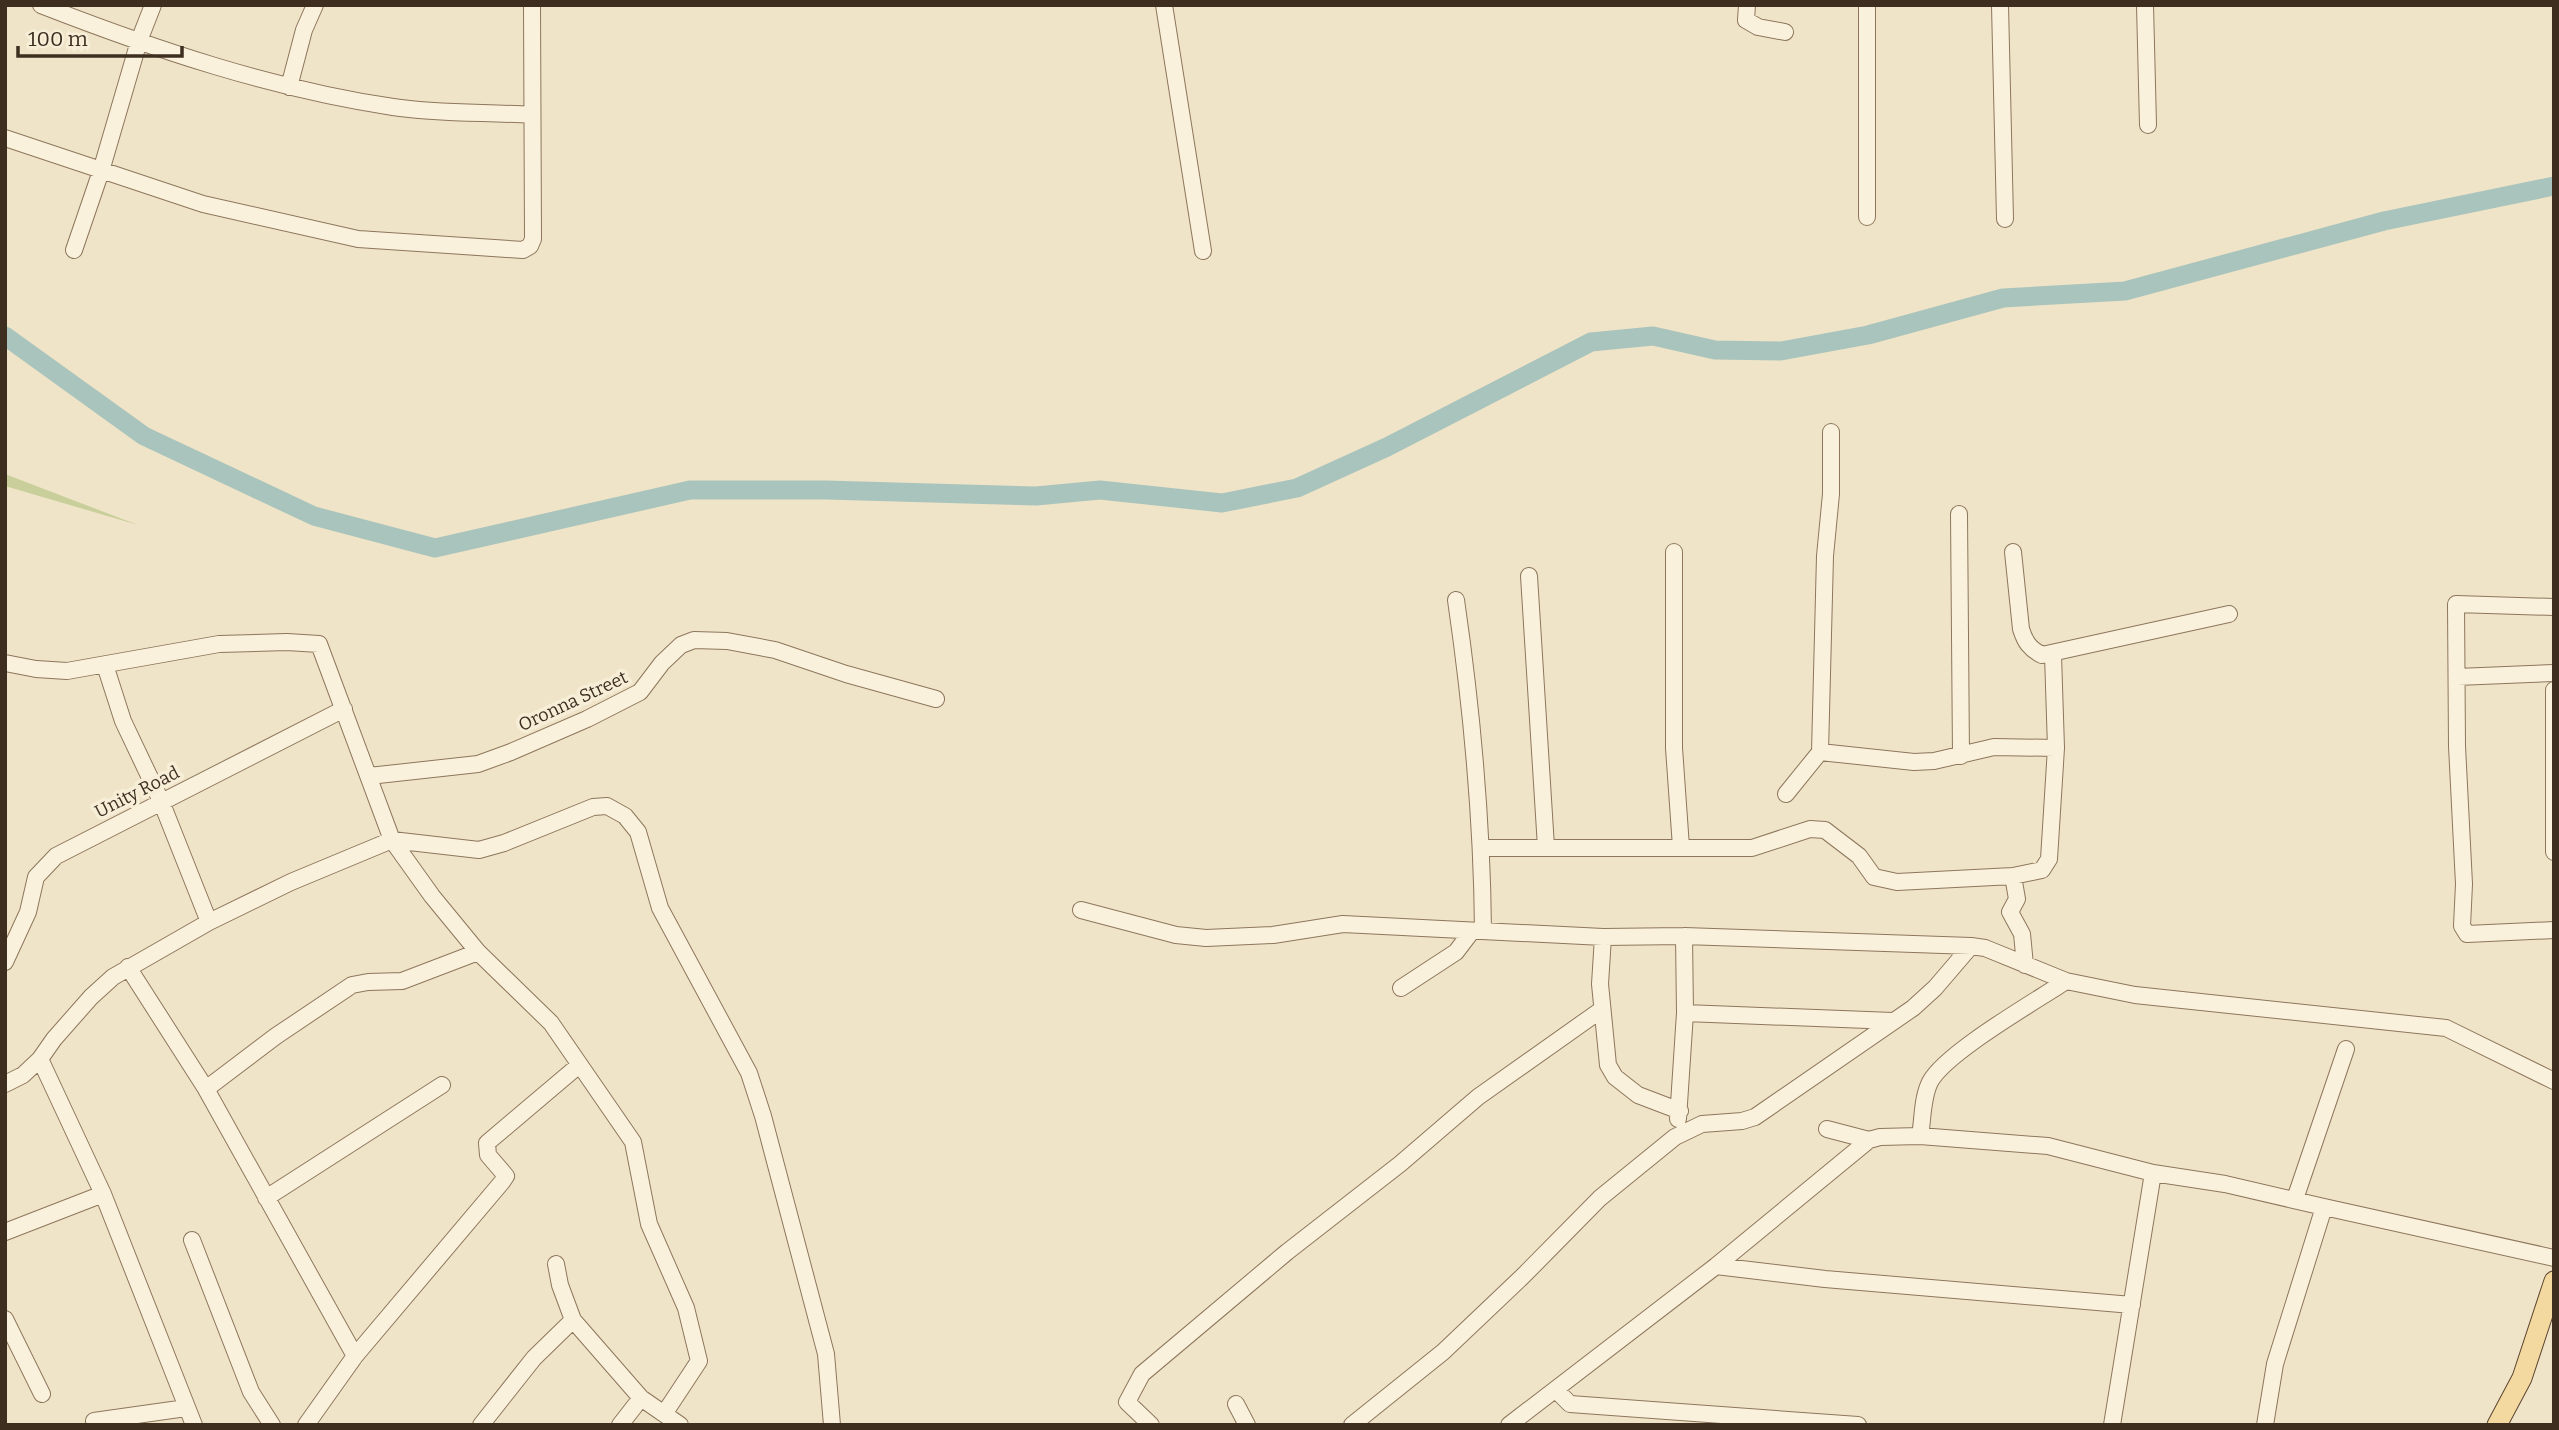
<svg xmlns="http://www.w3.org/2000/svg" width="2559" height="1430" viewBox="0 0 2559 1430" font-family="Bitter,serif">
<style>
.green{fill:#c9cf9b}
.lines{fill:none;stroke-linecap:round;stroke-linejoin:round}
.river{stroke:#a9c4bc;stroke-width:19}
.minor-casing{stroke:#8d765c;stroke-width:18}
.major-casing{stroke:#5b4430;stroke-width:21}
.minor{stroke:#faf1dc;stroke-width:16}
.major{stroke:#f3d9a0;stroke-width:19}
.labels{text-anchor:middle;stroke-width:7;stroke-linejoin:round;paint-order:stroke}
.street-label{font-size:18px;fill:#3d2e20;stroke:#f7eed8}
</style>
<rect width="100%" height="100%" fill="#f0e4c8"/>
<!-- green -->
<path class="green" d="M5,474L138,525L5,486Z"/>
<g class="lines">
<!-- river -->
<path class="river" d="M5,336L144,436L314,516L435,548L690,490H826L1036,496L1100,490L1222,503L1297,488L1387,447L1591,342L1653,336L1715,350L1781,351L1868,335L2003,298L2125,291L2384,221L2554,186"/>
<defs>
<path id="minor" d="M41,5C154,49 272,89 393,107C438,114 486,112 532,115
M1164,5L1203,251
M1747,5L1746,20L1758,27L1785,32
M2000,5L2005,219
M2145,5L2148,125
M289,87L304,30L315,5
M5,138L203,204L358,239L523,250L530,246L533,239L532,5
M1867,217V5
M74,250L101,171L139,41L153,5
M1959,514L1961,756
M1674,552V748L1681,847
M2013,552L2021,629C2025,642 2030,649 2042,655L2229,614
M1529,576L1546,847
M1456,600C1472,710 1482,819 1483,930
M2554,607L2456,604L2457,746L2464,884L2462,926L2467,934L2554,930
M5,663L36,669L67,671L219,644L287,642L319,644L392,840L432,896L478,952L551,1023L633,1142L649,1224L686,1308L699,1361L664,1414
M105,665L123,721L161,801L209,922
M2457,677L2554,673
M2554,690V852
M1820,752L1914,762L1934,761L1994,747L2056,748
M369,776L478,764L511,752L587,719L640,692L662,663L681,645L694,640L727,641L775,650L846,674L936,699
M1786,794L1820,752L1825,556L1831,494V432
M1483,848H1752L1810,829L1825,830L1859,856L1874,877L1897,882L2013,876L2042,870L2049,859L2056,748L2053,655
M2013,876L2017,899L2010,912L2022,934L2025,965
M1081,910L1176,935L1206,938L1273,935L1343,924L1603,937L1684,936L1971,946L1985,948L2066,981L2135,995L2446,1028L2554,1081
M1603,937L1600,984L1608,1065L1615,1077L1638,1095L1680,1111
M5,962L28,912L36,877L56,856L344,709
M128,967L206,1089L355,1356
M1401,988L1456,952L1472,931
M1685,1013L1893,1021
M40,1059L103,1194L194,1425
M5,1084L23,1075L40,1059L54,1039L91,997L113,977L209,922L291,882L392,840L479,850L504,843L593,807L607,806L625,816L638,832L660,908L749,1073L763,1116L826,1354L832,1425
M206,1089L276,1036L352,985L368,982L402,981L478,952
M1678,1119L1685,1013L1684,936
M1827,1129L1869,1140
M1920,1136C1923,1119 1922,1098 1930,1082C1945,1053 2036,1001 2066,981
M266,1198L442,1085
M2295,1199L2346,1049
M5,1232L103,1194
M192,1240L251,1392L272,1425
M1716,1266L1825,1279L2132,1305
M5,1319L42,1394
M573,1320L641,1398L680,1425
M1556,1390L1570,1404L1858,1425
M1236,1404L1247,1425
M94,1421L186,1408
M306,1425L355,1356L502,1182L506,1176L488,1155L487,1143L578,1066
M481,1425L534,1358L573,1320L560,1285L556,1264
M620,1425L641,1398
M1151,1425L1127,1402L1142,1374L1287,1252L1400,1164L1478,1097L1601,1010
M1352,1425L1443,1352L1523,1276L1600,1198L1675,1137L1702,1124L1742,1121L1755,1117L1913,1008L1935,988L1971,946
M1509,1425L1716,1266L1869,1140L1880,1137L1920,1136L2048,1146L2153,1173L2225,1184L2324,1207L2554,1258
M2112,1425L2153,1173
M2265,1425L2275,1364L2324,1207"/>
<path id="major" d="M2497,1425L2522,1378L2554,1281"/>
</defs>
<!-- minor casing -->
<use href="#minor" class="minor-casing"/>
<!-- major casing -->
<use href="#major" class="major-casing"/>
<!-- minor -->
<use href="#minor" class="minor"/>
<!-- major -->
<use href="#major" class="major"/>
</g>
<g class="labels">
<!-- street labels -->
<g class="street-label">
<text transform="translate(573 701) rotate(-25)" y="6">Oronna Street</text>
<text transform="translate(137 792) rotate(-27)" y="6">Unity Road</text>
</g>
</g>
<!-- border -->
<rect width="2559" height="1430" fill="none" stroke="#3d2e20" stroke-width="14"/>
<!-- scale -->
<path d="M18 46v10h164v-10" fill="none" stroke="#3d2e20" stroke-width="3.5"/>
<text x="28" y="46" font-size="21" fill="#3d2e20" stroke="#f7eed8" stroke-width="5" paint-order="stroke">100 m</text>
</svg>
